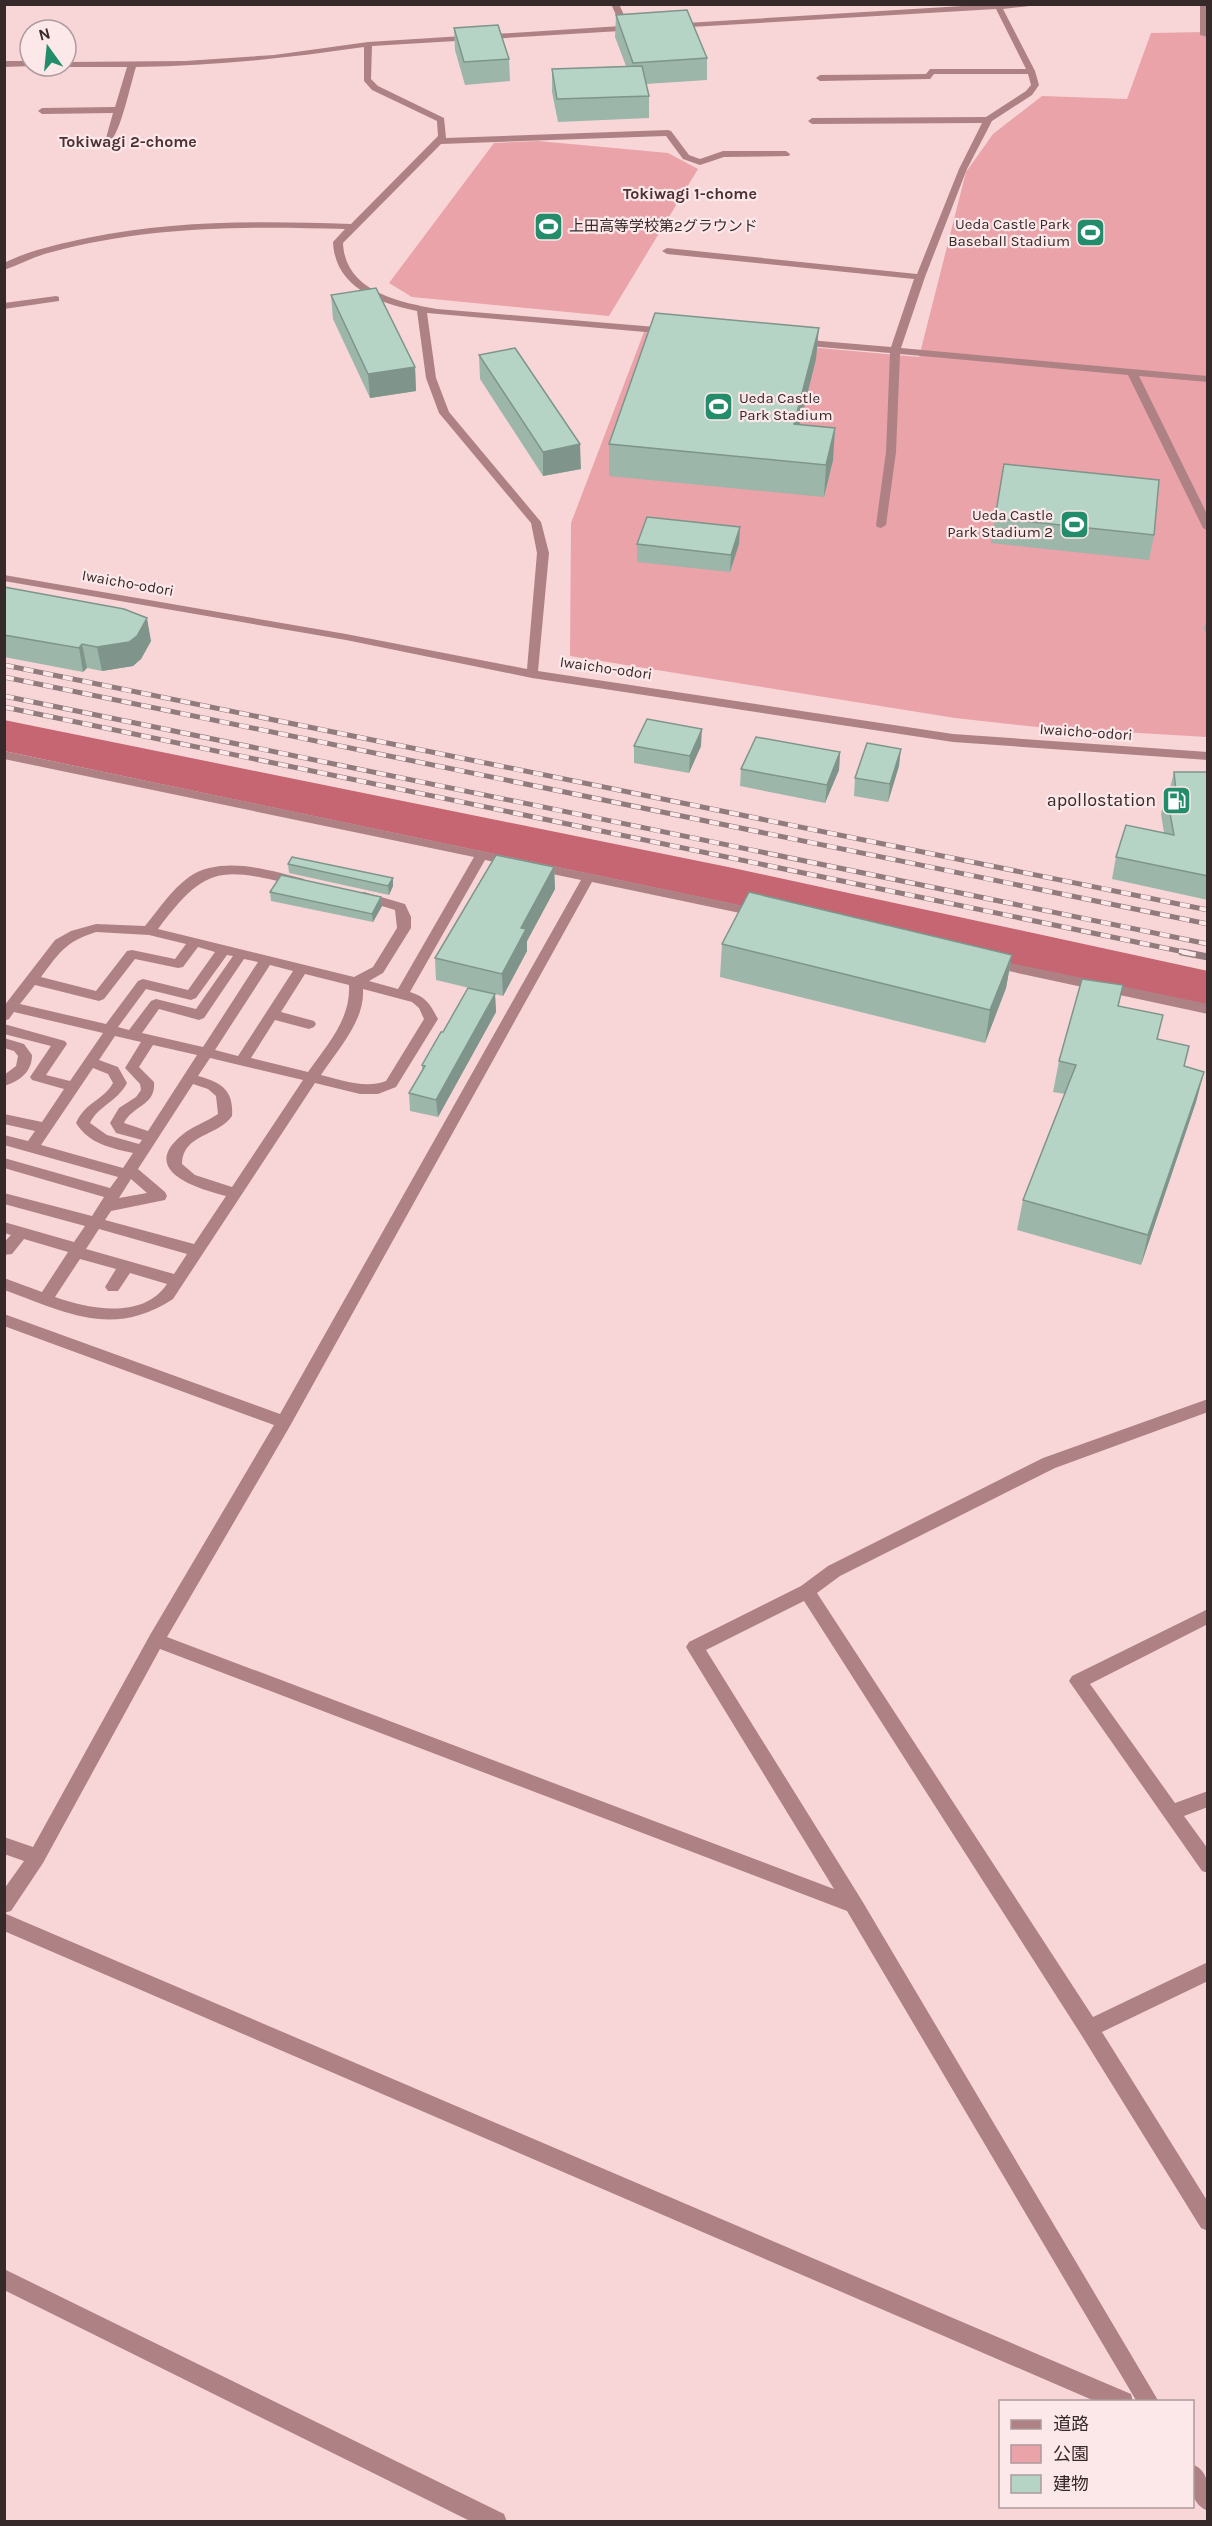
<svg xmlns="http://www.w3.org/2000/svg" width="1212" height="2526" viewBox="0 0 1212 2526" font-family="Karla,'Noto Sans JP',sans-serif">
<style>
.green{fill:#e9a3a9}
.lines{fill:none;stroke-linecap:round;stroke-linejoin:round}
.river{fill:#c66672;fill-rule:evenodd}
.minor{fill:#ae8285;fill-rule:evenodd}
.rail-far1-casing{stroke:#927b7d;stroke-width:5}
.rail-casing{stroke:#927b7d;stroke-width:7}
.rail-far1{stroke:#fce7e9;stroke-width:4;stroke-dasharray:10;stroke-linecap:butt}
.rail{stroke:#fce7e9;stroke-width:4.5;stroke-dasharray:14;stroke-linecap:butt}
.wall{fill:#9cb6aa}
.shaded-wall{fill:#7f948b}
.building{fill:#b5d4c6;stroke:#7f948b;stroke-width:1.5}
.labels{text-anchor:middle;stroke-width:4.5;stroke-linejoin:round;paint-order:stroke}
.far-poi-label{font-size:15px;fill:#36292a;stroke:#fce7e9;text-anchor:end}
.far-street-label{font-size:15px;fill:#36292a;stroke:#fce7e9}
.far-neighbourhood-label{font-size:16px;font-weight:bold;fill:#4c3134;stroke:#fce7e9}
.poi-label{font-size:18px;fill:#36292a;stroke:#fce7e9;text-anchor:end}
</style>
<rect width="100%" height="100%" fill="#f8d6d8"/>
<!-- green -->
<path class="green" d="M1207,32V737L1037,727L955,718L570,656L571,523L644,332L919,357L966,172L993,134L1042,96L1127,99L1151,33Z
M538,141L668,153L698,169L609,316L412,297L389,283L494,143Z"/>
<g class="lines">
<!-- river -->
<path class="river" d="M4,720L733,868L1208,971V1009L733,904L4,751Z"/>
<!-- minor -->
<path class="minor" d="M611,4H619L629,26H637V30L372,46L371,79L378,86L444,118L446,138L668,130L671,131L689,155L700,159L723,151H786L790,154L789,156L724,157L700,165L683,159L666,136L441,144L343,243C345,291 398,302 437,309L668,328L673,331L668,334L427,313L436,378L449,412L541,522L549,553L538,671L953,734L1208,752V760L953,742L532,678L346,640L4,581V575L346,634L527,669L537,553L531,523L439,413L426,378L417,311C379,303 335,288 333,242L345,229C246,226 148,226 52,252C35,256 21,264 4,270V263C30,250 59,244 87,238C174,220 262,221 351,224L438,136L437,121L372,90L364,81V47C288,58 213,66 136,67C131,82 120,135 110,141L106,138L113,113L42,114L38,111L42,108L115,107L127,67H63L66,66V62L185,61L274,55L368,42L621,26Z
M995,4H1048L1003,9L1035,71L1039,85L1032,95L992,121L967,169L925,277L901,348L1208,376V382L1139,376L1208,516V531L1203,528L1128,375L900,354L896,452L886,525L881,528L877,527L876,525L886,452L890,353L797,345L792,342L797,339L891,347L914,279L667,254L662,251L667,248L917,274L959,169L982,123L812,124L808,121L812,118L986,117L1026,91L1031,85L1028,74H934L930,79L820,81L816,78L820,75L926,74L930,69H1026L996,9L673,28L669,26L670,24Z
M1200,4H1208V37L1200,35Z
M4,61H30V66H32L4,67Z
M56,296L59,297V301L4,309V303Z
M4,751L759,909L766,913L759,917L592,882L290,1426L167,1637L834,1889L689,1652L686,1647L689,1642L801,1586L828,1566L1043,1458L1208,1399V1412L1055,1468L840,1576L817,1593L1093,2017L1208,1962V1981L1102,2032L1208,2202V2231L1201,2228L1082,2036L804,1601L706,1650L861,1899L1159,2402H1137L847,1911L160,1649L43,1863L11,1911L4,1913V1889L24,1861L4,1854V1837L33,1847L150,1635L274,1425L4,1326V1314L280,1414L581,880L485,860L410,992C426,997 430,1004 438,1019L396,1087L378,1094H360L315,1083L173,1299C112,1339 66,1312 4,1290V1278L42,1292L68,1252L24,1239L12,1254L4,1255V1242L11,1235L4,1233V1222L74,1242L85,1226L4,1204V1193L92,1216L104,1197L4,1168V1158L110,1188L118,1177L4,1145V1135L28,1141L35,1131L4,1124V1114L42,1122L64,1089L32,1080L30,1077L51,1046L4,1034V1024L65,1041L67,1044L46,1075L70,1081L103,1033L14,1012L9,1019L4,1021V1006L55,940L71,931L96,924L145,926C159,909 171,890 189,877C221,855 270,870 304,879L305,882L299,886C222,868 207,863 158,929L354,977L373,967L397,928L395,910L359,899L358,896L364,892L405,904L411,917V928L383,973L369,981L398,989L474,857L4,759ZM96,932L149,935L186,944L175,959L132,950L127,951L96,991L41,977C60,952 65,942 96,932ZM198,947L215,952L188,990L143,979L138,981L106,1024L20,1004L35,985L99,1001L104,999L135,959L178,968L183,967ZM227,955L233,956L196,1009L156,999L151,1001L129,1030L118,1027L146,989L191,1000L196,998ZM244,959L258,962L203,1047L142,1033L159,1009L199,1020L204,1018ZM270,965L293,971L238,1056L215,1050ZM305,974L349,985C351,1019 327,1045 308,1072L251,1058L275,1020L309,1029L314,1027L316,1024L314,1021L281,1012ZM363,989L412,1002L419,1008L424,1019L386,1081C365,1089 342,1080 321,1075C338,1049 365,1021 363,989ZM115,1036L141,1042L125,1068L140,1084L141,1090L136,1097L119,1108L110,1123L116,1133L142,1140L139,1144L107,1135L90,1123C98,1106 117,1102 127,1083L118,1067L99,1060ZM153,1045L197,1055L148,1131L124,1123C133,1105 156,1106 154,1082L139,1067ZM210,1058L303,1080L232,1187L195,1175L182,1164C182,1134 219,1136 232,1116C234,1090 221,1082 198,1076ZM93,1068L108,1074L113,1083C103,1101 86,1101 76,1123C89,1144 111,1148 133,1153L123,1168L41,1145ZM193,1084L208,1089L216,1096L218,1114C206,1122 193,1126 182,1135C138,1171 198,1189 226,1196L194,1244L105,1220L111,1211L165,1200L167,1196L165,1192L138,1169ZM131,1179L147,1193L119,1198ZM99,1229L187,1254L174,1274L86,1249ZM80,1259L116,1269L105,1287L108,1291H118L130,1273L167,1284C143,1320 89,1309 55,1297Z
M990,959L1208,1004V1014L985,966L983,963L985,960Z
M4,1038L24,1044L32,1055C32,1072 20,1081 4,1086V1075L16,1066L18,1056L14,1051L4,1048Z
M1208,1609V1624L1090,1684L1175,1803L1208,1791V1807L1184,1816L1208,1849V1873L1202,1871L1069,1681L1072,1676Z
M4,1913L1131,2394L1133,2402H1097L4,1931Z
M4,2269L504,2514L507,2522H472L4,2290Z
M1192,2464C1212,2472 1208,2493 1208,2511C1188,2503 1192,2482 1192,2464Z"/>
<defs>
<path id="rail-far1" d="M4,665L1208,910
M4,677L1208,924
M4,696L1208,944
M4,707L1189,953"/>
<path id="rail" d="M1182,952L1208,957"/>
</defs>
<!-- rail-far1 casing -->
<use href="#rail-far1" class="rail-far1-casing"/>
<!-- rail casing -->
<use href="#rail" class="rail-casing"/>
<!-- rail-far1 -->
<use href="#rail-far1" class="rail-far1"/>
<!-- rail -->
<use href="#rail" class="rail"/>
</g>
<!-- wall -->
<path class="wall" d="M616,15L707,58V80L646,84L649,96V118L558,122L552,92V69L626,66L615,37Z
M454,28L509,59L510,81L465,85L455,50Z
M331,295L415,367L416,391L370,398L333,319Z
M479,355L581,469L543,476L480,379Z
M816,359L799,425L835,428L833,460L824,497L609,476V444Z
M995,518L1154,535L1149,560L991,543Z
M740,527L739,544L730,572L637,562V544Z
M4,587L151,641L141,659L133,666L102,671L87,668L83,672L4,657Z
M1208,612V638L1204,629Z
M634,746H701L689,773L634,763Z
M840,752L839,770L825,803L740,786L741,769Z
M899,766L888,802L854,796L855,778Z
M1174,772H1208V900L1112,879L1116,857L1164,833L1161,814L1166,792H1169Z
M288,864L393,878V886L389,895L289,873Z
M554,867L555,889L527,941V951L503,996L436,980L435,958Z
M270,892L381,897L382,906L373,922L271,901Z
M722,944L1012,955L1006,988L985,1043L720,977Z
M495,994L496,1012L438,1117L410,1111L409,1093L422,1071V1065L443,1032Z
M1119,1006L1157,1039L1184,1066L1204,1072L1196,1102L1141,1265L1017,1230L1023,1200L1065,1094L1053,1092L1059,1061Z"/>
<!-- shaded-wall -->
<path class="shaded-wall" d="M819,328L816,359L792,456L794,424Z
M415,367L416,391L370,398L368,374Z
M835,428L833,460L824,497L826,465Z
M580,444L581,469L543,476V452Z
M740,527L739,544L730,572L731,555Z
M147,618L151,641L141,659L133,666L102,671L97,647Z
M82,644L87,668L83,672L79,648Z
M702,729L701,746L689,773L690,756Z
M901,749L899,766L888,802L890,784Z
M840,752L839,770L825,803L827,785Z
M554,867L555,889L527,941V951L503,996L502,974L521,928Z
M393,878V886L389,895L388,886Z
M381,897L382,906L373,922L372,914Z
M1012,955L1006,988L985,1043L990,1010Z
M495,994L496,1012L438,1117L436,1100Z
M1204,1072L1196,1102L1141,1265L1148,1235Z"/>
<!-- building -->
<path class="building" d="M687,10L707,58L633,63L616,15Z
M498,25L509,59L464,62L454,28Z
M642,66L649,96L557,99L552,69Z
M376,288L415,367L368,374L331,295Z
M655,313L819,328L794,424L835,428L826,465L609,444Z
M515,348L580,444L543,452L479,355Z
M1004,464L1159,480L1154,535L995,518Z
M647,517L740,527L731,555L637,544Z
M4,587L124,609L147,618L137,636L129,642L97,647L82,644L79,648L4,635Z
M647,719L702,729L690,756L634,746Z
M756,737L840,752L827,785L741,769Z
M867,743L901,749L890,784L855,778Z
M1174,772H1208V876L1116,857L1126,825L1174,835L1166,792L1176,791Z
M496,855L554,867L521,928L526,929L502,974L435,958Z
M292,857L393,878L388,886L288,864Z
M281,875L381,897L372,914L270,892Z
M749,892L1012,955L990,1010L722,944Z
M1082,979L1123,985L1118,1006L1163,1015L1157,1039L1189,1046L1184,1066L1204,1072L1148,1235L1023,1200L1076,1065L1059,1061Z
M468,988L495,994L436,1100L409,1093L425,1066L422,1065L441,1032H443Z"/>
<!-- icons -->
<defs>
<symbol id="stadium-square" viewBox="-11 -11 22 22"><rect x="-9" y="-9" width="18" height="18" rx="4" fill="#238d6b" stroke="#fce7e9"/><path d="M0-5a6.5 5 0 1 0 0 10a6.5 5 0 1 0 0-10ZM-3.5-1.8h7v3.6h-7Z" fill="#fff"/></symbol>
<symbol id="fuel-square" viewBox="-11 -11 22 22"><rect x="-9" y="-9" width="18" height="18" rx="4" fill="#238d6b" stroke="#fce7e9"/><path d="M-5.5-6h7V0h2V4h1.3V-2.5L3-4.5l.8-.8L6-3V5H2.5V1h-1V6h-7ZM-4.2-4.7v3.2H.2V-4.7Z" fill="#fff"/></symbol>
</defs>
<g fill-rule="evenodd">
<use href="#stadium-square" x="532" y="210" width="33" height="33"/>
<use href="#stadium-square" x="1074" y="216" width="33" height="33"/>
<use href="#stadium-square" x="702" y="390" width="33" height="33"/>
<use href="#stadium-square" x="1058" y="508" width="33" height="33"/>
<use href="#fuel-square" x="1160" y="784" width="33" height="33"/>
</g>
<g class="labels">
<!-- far-poi labels -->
<g class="far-poi-label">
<text x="1070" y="229">Ueda Castle Park<tspan x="1070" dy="17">Baseball Stadium</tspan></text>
<text x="569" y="231" text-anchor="start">上田高等学校第2グラウンド</text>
<text x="739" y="403" text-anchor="start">Ueda Castle<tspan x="739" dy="17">Park Stadium</tspan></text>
<text x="1053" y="520">Ueda Castle<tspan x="1053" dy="17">Park Stadium 2</tspan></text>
</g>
<!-- far-street labels -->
<g class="far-street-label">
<text transform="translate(128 583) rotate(10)" y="5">Iwaicho-odori</text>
<text transform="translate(606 668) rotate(8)" y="5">Iwaicho-odori</text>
<text transform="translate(1086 732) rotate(4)" y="5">Iwaicho-odori</text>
</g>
<!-- far-neighbourhood labels -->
<g class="far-neighbourhood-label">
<text x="128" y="147">Tokiwagi 2-chome</text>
<text x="690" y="199">Tokiwagi 1-chome</text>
</g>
<!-- poi labels -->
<g class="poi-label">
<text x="1156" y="806">apollostation</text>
</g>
</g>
<!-- border -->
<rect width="1212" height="2526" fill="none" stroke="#36292a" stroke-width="12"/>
<!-- legend -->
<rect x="999" y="2400" width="195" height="108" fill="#fce7e9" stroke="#ad9b9d" stroke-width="1.5"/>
<rect x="1011" y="2420" width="30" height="9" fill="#ae8285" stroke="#ad9b9d" stroke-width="1.5"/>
<text x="1053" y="2430" font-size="18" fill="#36292a">道路</text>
<rect x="1011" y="2445" width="30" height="18" fill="#e9a3a9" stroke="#ad9b9d" stroke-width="1.5"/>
<text x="1053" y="2460" font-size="18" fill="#36292a">公園</text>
<rect x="1011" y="2475" width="30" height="18" fill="#b5d4c6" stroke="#ad9b9d" stroke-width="1.5"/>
<text x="1053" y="2490" font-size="18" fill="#36292a">建物</text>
<!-- north arrow -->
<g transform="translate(48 48) rotate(345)"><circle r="28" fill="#fce7e9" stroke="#ad9b9d" stroke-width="1.5"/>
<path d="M0-4.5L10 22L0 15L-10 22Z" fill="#238d6b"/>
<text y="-9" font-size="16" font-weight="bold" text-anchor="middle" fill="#36292a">N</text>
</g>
</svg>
